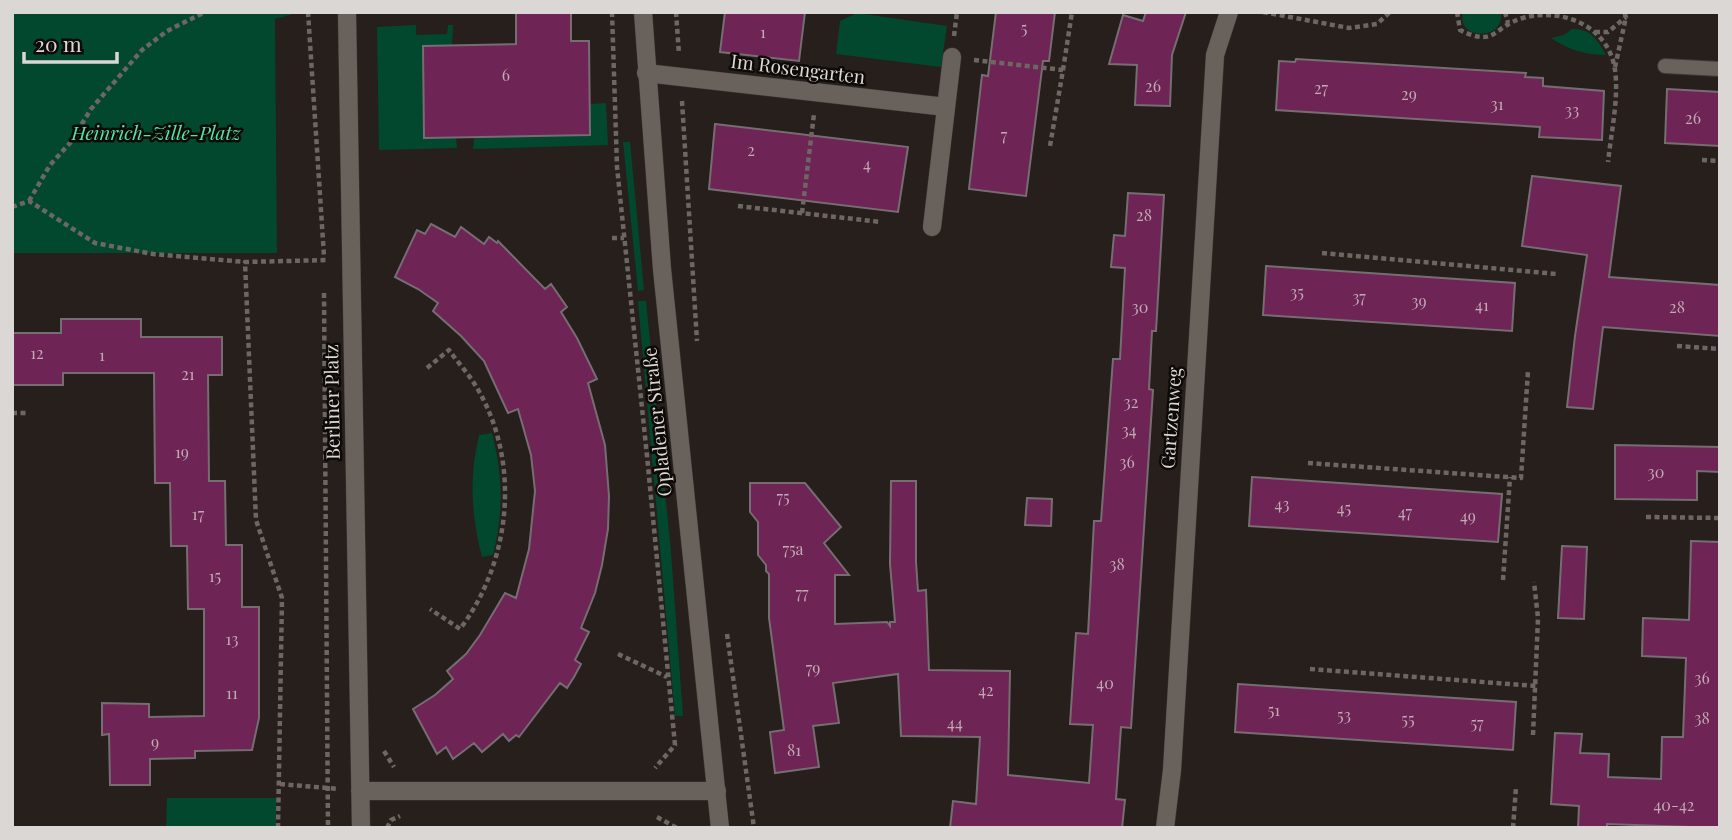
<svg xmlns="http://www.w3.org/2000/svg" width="1732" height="840" viewBox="0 0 1732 840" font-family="'Playfair Display',serif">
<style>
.green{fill:#01482f}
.building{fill:#6e2455;stroke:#766d72;stroke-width:2}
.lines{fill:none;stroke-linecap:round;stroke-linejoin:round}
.service-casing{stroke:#403a37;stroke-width:16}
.minor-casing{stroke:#403a37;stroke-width:19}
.tertiary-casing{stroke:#403a37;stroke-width:19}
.path{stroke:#6d6764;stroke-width:4.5;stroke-dasharray:5 3.5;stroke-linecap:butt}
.service{stroke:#69615c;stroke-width:14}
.minor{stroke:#69615c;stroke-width:18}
.tertiary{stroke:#69615c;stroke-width:18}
.labels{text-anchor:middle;stroke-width:5;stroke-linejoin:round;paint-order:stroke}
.number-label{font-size:16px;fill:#c0aab4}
.street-label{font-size:19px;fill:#dbd7d4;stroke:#0d0a08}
.park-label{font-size:19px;font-style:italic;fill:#55e3a5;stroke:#0d0a08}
</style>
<rect width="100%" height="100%" fill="#261f1b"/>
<!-- green -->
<path class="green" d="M12,12H300L275,19L277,253H12Z
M1463,12H1501C1505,42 1455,40 1463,12Z
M857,13L947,26L941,67L836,54L840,21Z
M416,25V35L447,34L448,25H453L452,45L423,46L424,137H456L457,148L379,150L377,27Z
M1572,29C1591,28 1598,41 1606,55C1585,55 1569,50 1551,38L1564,35Z
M606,103L608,145L473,149L474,137L590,135V104Z
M623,142H630L644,290L638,291Z
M638,301H646L671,552L683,716H675Z
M492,433C503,476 504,511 493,555L482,557C471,515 469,477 479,435Z
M167,798H276V828H166Z"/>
<!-- building -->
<path class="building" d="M516,12H571V41H589L590,135L424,138L423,46L516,44Z
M725,12H805L799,61L720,52Z
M996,12H1055L1049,61H1043L1026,196L969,189L982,75L988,76Z
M1146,12H1186L1172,55L1170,106L1135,105L1137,65L1109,64L1123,15L1143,21Z
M1296,59L1526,73L1525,77L1543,78V86L1604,91L1602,140L1539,137L1540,127L1276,110L1279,61L1295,62Z
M1667,89L1720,92V146L1665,143Z
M715,124L908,147L898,212L709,189Z
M1532,176L1621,186L1609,277L1720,285V336L1603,327L1593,409L1567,407L1575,336L1587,255L1522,246Z
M1128,193L1164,195L1156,331H1152L1149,389L1153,390L1131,728L1121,727L1119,756L1116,799L1125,800L1122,828H950L953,801L976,804L980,737L901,736L898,674L833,683L839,723L813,726L819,767L775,773L770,732L784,730L769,618V574L766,571V565L758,555V522L750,512V483H805L841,527L824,543L849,575H835V624L887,622L890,626V622H895L890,564L891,481H916V562L918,591L926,590L929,670L1010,671L1008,775L1089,783L1093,725L1070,724L1076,633L1088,634L1094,521H1101L1113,359H1120L1125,268L1111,267L1114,235L1125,236Z
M431,224L455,237L461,227L484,244L489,237L497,243L498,241L545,289L551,284L567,307L561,312L577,338L597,379L588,383L605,445L609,496L608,529L602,565L595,593L581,628L589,632L575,660L581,664L574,677L567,688L560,683L519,737L516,735L509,741L503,734L482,752L474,743L453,759L446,747L437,754L413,709L435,695L453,679L447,671L466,654L480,635L505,593L516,598L529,549L535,491L531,455L518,409L508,413L484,361L461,336L433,311L438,303L418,289L395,277L417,230L425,234Z
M1266,266L1515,283L1512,331L1263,315Z
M61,319H141V337H222V375H208L209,481H225L226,545H242V607H259V718L252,750L195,751V758L150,759V785H110L109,734L102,735V703L149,704V717L204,716V609H188L187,546H171L170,483H155L154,373H63V385H12V333H61Z
M1615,445L1720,447V472L1697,471V500L1615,499Z
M1252,477L1502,494L1498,542L1249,526Z
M1027,498L1052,499L1051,526L1025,525Z
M1691,541L1720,542V828L1607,824V828H1578L1579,806L1551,804L1555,733L1582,734L1580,753L1609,754L1608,777L1661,779L1662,737H1683L1686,658L1642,656L1643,618L1689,620Z
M1562,546L1587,547L1584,619L1558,618Z
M1238,684L1516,702L1513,750L1235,732Z"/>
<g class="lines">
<defs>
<path id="service" d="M1665,66L1720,69"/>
<path id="minor" d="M347,12L361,828
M646,73L946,107
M932,227L952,57
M360,791H717
M1165,828L1172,770L1215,55L1229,12"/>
<path id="tertiary" d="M643,12L662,269L720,828"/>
</defs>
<!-- service casing -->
<use href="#service" class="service-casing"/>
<!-- minor casing -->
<use href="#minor" class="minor-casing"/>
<!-- tertiary casing -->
<use href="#tertiary" class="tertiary-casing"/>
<!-- path -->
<path class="path" d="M308,12L324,256
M612,12L617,167L647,456L675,745L655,768
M676,12L679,54
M1263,12L1349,28L1377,24L1390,12
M1457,12L1460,30C1496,48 1492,27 1523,18C1562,7 1609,26 1615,70C1619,97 1611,134 1608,162
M1505,12L1508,23
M1595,32H1608L1626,17
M954,36L957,12
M974,60L1063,70L1050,146
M1615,67L1626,17L1624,12
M1063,70L1072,12
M682,101L697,341
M1702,160L1720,161
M29,201L50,165L70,143L91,109L142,50L167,31L205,12
M738,206L881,222
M12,207L29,201L95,243L153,254L245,262
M802,213L814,114
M612,238H624
M1322,253L1557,274
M324,293L328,828
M1677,346L1720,349
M427,368L449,350C456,360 465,370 472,380C522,455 513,559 460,629L430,609
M12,413H29
M1308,463L1521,478L1528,371
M1646,517L1720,518
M1503,580L1510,477
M727,634L754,828
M618,654L667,677
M1310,669L1536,686
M1533,735L1538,618L1534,582
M384,751L394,767
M280,784L339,789
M657,817L677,828
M278,828L282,598L256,520L245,262L329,260
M387,828L391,820L400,816
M1513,828L1516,787"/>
<!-- service -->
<use href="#service" class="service"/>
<!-- minor -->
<use href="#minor" class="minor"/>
<!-- tertiary -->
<use href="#tertiary" class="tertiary"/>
</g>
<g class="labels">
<!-- number labels -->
<g class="number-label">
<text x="1024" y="34">5</text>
<text x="763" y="38">1</text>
<text x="506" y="81">6</text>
<text x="1153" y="92">26</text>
<text x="1321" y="94">27</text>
<text x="1409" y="100">29</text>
<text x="1497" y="110">31</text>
<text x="1572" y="116">33</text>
<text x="1693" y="124">26</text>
<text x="1004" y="141">7</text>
<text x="751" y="156">2</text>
<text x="867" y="170">4</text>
<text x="1144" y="221">28</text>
<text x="1297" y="298">35</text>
<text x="1359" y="303">37</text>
<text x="1419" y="307">39</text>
<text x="1482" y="311">41</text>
<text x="1140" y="313">30</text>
<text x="1677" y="313">28</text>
<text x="37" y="359">12</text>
<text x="102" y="361">1</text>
<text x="188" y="380">21</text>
<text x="1131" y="408">32</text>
<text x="1129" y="436">34</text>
<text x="182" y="458">19</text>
<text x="1127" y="468">36</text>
<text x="1656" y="478">30</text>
<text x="783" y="503">75</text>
<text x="1282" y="510">43</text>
<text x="1344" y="514">45</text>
<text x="1405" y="518">47</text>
<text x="198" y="520">17</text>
<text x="1468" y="522">49</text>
<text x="793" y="555">75a</text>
<text x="1117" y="570">38</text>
<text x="215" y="582">15</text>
<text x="802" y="599">77</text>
<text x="232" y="645">13</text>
<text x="813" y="674">79</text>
<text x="1702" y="684">36</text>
<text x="1105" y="689">40</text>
<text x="986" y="696">42</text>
<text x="232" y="699">11</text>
<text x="1274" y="716">51</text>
<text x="1344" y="721">53</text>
<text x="1702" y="724">38</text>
<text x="1408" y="725">55</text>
<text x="955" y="729">44</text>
<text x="1477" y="729">57</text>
<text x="155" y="748">9</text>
<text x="794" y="756">81</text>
<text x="1674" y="811">40-42</text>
</g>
<!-- street labels -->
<g class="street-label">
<text transform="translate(798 69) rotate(7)" y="7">Im Rosengarten</text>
<text transform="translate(332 402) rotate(-91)" y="7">Berliner Platz</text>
<text transform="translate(1171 418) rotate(-86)" y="7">Gartzenweg</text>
<text transform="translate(657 422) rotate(-96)" y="7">Opladener Straße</text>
</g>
<!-- park labels -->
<g class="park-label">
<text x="156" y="140">Heinrich-Zille-Platz</text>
</g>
</g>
<!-- border -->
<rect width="1732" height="840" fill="none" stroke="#dbd7d4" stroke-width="28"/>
<!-- scale -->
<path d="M24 52v10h93v-10" fill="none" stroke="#dbd7d4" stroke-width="3.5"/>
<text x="35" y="52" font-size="21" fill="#dbd7d4" stroke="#0d0a08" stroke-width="5" paint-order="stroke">20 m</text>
</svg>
